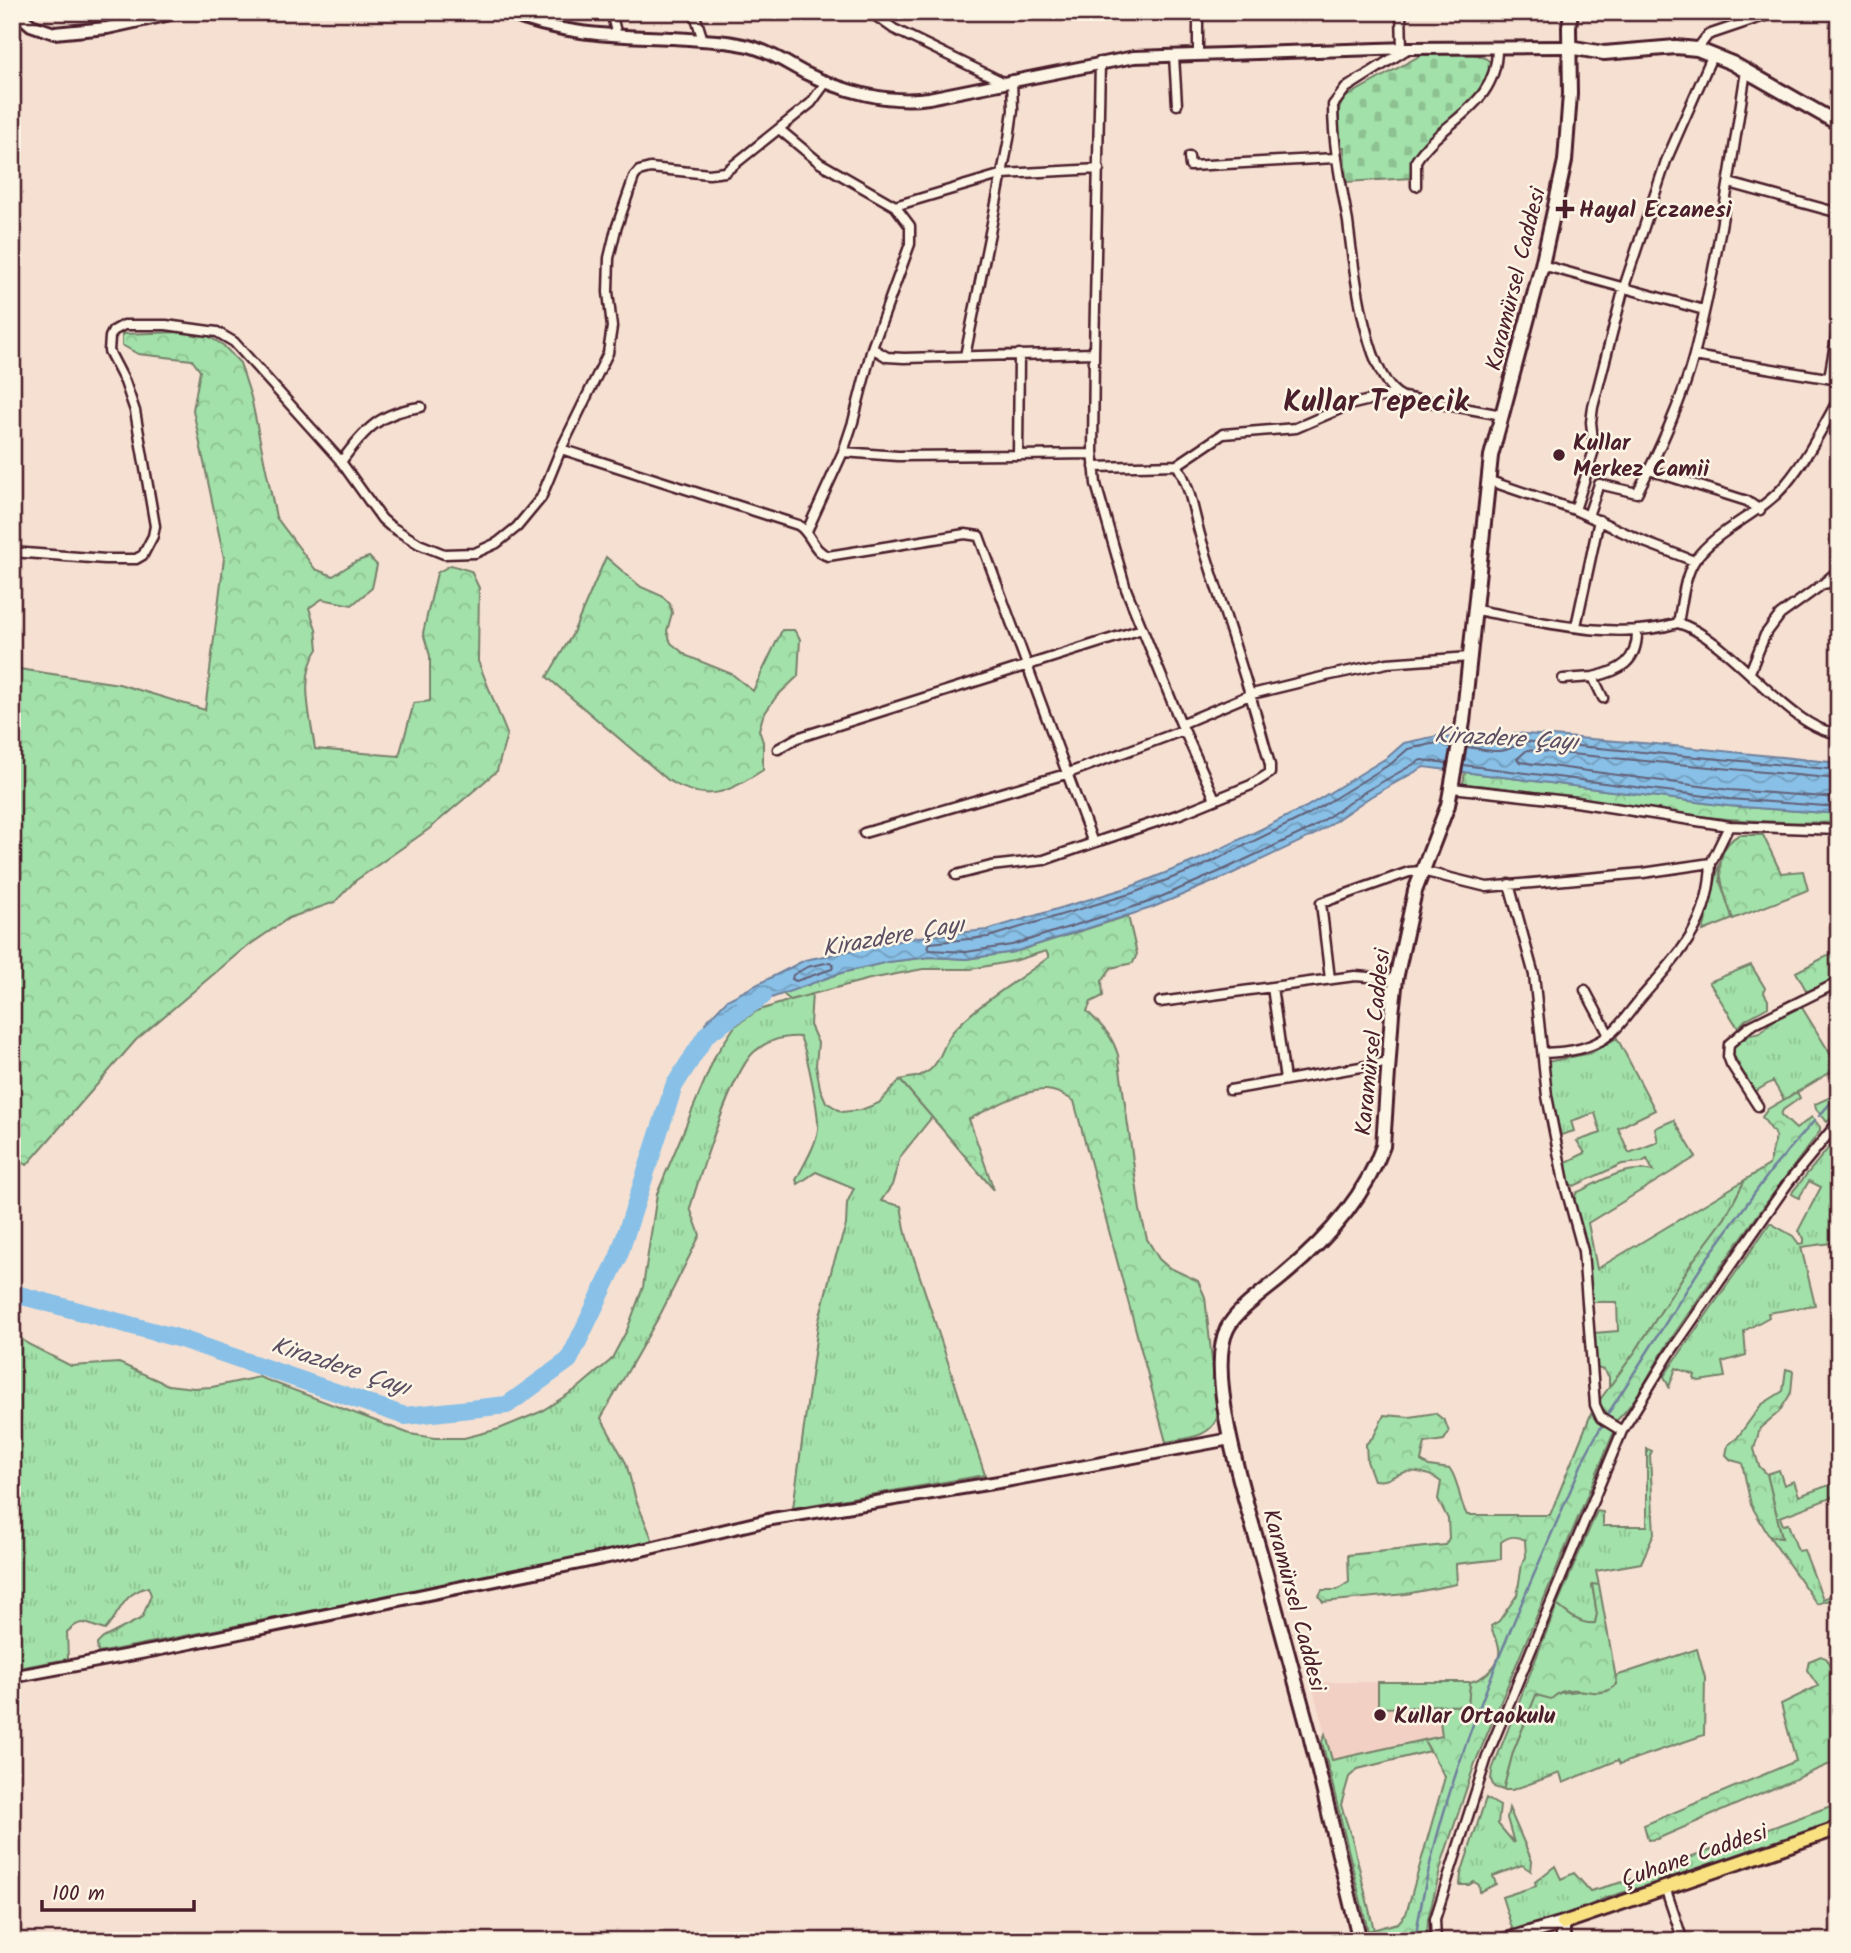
<svg xmlns="http://www.w3.org/2000/svg" width="1851" height="1953" viewBox="0 0 1851 1953" font-family="Kalam,sans-serif">
<style>
.built{fill:#f2d1c4}
.grass{fill:url(#grass-tufts);stroke:#76806a;stroke-width:2}
.forest{fill:url(#forest-crowns);stroke:#76806a;stroke-width:2}
.cemetery{fill:url(#cemetery-stones);stroke:#76806a;stroke-width:2}
.pitch{fill:#a2e1a9;stroke:#76806a;stroke-width:2}
.water{fill:url(#water-waves);stroke:#6f809c;stroke-width:2}
.lines{fill:none;stroke-linecap:round;stroke-linejoin:round}
.shore{stroke:#635f76;stroke-width:2}
.stream{stroke:#6f809c;stroke-width:2.5}
.river{stroke:#88c0e7;stroke-width:18}
.minor-casing{stroke:#4a1f2b;stroke-width:13}
.tertiary-casing{stroke:#4a1f2b;stroke-width:16}
.secondary-casing{stroke:#4a1f2b;stroke-width:18}
.primary-casing{stroke:#4a1f2b;stroke-width:18}
.minor{stroke:#fcf5e5;stroke-width:8}
.tertiary{stroke:#fcf5e5;stroke-width:10}
.secondary{stroke:#fcf5e5;stroke-width:12}
.primary{stroke:#f9e181;stroke-width:12}
.poi-dot{fill:#4a1f2b;stroke:#fcf5e5;stroke-width:2.5}
.labels{text-anchor:middle;stroke-width:5;stroke-linejoin:round;paint-order:stroke}
.poi-label{font-size:23px;font-weight:bold;fill:#4a1f2b;stroke:#fcf5e5;text-anchor:start}
.street-label{font-size:23px;fill:#4a1f2b;stroke:#fcf5e5}
.water-label{font-size:24px;font-style:italic;fill:#5d4f63;stroke:#fcf5e5}
.district-label{font-size:30px;font-weight:bold;fill:#4a1f2b;stroke:#fcf5e5}
</style>
<defs>
<pattern id="grass-tufts" width="24" height="20" patternUnits="userSpaceOnUse" patternTransform="scale(1.75)"><rect width="24" height="20" fill="#a2e1a9"/><path d="M3 7l-1-3M5 7V3M7 7l1-3M15 17l-1-3M17 17v-4M19 17l1-3" fill="none" stroke="#8dc192"/></pattern>
<pattern id="forest-crowns" width="20" height="18" patternUnits="userSpaceOnUse" patternTransform="scale(1.75)"><rect width="20" height="18" fill="#a2e1a9"/><path d="M2 6a3 3 0 1 1 6 0M12 15a3 3 0 1 1 6 0" fill="none" stroke="#8dc192"/></pattern>
<pattern id="cemetery-stones" width="16" height="16" patternUnits="userSpaceOnUse" patternTransform="scale(1.75)"><rect width="16" height="16" fill="#a2e1a9"/><path d="M2 7V4a2 2 0 0 1 4 0v3zM10 15v-3a2 2 0 0 1 4 0v3z" fill="#8dc192"/></pattern>
<pattern id="water-waves" width="16" height="10" patternUnits="userSpaceOnUse" patternTransform="scale(1.75)"><rect width="16" height="10" fill="#88c0e7"/><path d="M0 5q4-4 8 0t8 0" fill="none" stroke="#719bbb"/></pattern>
</defs>
<rect width="100%" height="100%" fill="#f6e0d2"/>
<filter id="ink" filterUnits="userSpaceOnUse"><feTurbulence type="fractalNoise" baseFrequency=".0143" numOctaves="2"/><feDisplacementMap in="SourceGraphic" scale="14" xChannelSelector="R" yChannelSelector="G"/><feConvolveMatrix kernelMatrix="1 2 1 2 8 2 1 2 1" color-interpolation-filters="sRGB"/></filter>
<g filter="url(#ink)">
<!-- built -->
<path class="built" d="M1311,1682H1470L1442,1736L1332,1760Z"/>
<!-- grass -->
<path class="grass" d="M1720,862V881L1733,919L1703,931Z
M1751,965L1765,988L1764,993L1768,1000V1007L1745,1020L1738,1028L1709,982Z
M812,993L810,1025L818,1043L816,1065L820,1088L826,1102L842,1112L861,1110L879,1103L900,1080L932,1117L900,1157L892,1185L881,1201L901,1206L906,1234L985,1475L793,1508L818,1324L832,1268L846,1225L847,1203L854,1188L816,1172L798,1184L796,1180C804,1164 816,1146 818,1129C819,1113 807,1051 800,1037C784,1036 767,1041 754,1052C732,1072 700,1175 690,1208L700,1235L661,1313L601,1418L626,1463L636,1500L653,1541L413,1591L98,1653L97,1644L103,1638L142,1618L151,1595L148,1587C121,1594 121,1613 105,1630C86,1625 84,1616 67,1632L68,1659L12,1669V1331L28,1344L71,1366L119,1363L168,1385L194,1388L212,1387L259,1377L410,1434L435,1438H464L499,1429L540,1412L578,1388L611,1360L627,1330L643,1287L657,1194L715,1056L735,1026L757,1011Z
M1801,1006L1839,1068V1087L1831,1072L1784,1100L1773,1081L1754,1092L1734,1056V1046L1750,1035L1760,1033L1772,1021Z
M1617,1038L1655,1110L1618,1128L1629,1153L1658,1142L1655,1128L1674,1120L1696,1157L1588,1223L1597,1269L1745,1180L1725,1218L1693,1261L1635,1352L1609,1388V1377L1604,1370L1596,1368L1594,1333L1618,1331L1617,1302H1591L1586,1243L1574,1203L1576,1193C1602,1181 1624,1165 1653,1171L1647,1159L1642,1162L1622,1164L1574,1186L1568,1183L1564,1163L1585,1153L1577,1141L1601,1133L1595,1113L1571,1121L1574,1131L1561,1135L1551,1096L1547,1062L1591,1053Z
M1839,1135V1242L1801,1247L1815,1305L1768,1313L1769,1317L1744,1331L1746,1355L1722,1362L1725,1377L1699,1381L1694,1379L1695,1375L1676,1368L1669,1387L1664,1376L1770,1223L1793,1236L1799,1244L1804,1243V1238L1798,1231L1821,1187L1809,1181L1799,1198L1792,1194L1793,1191Z
M1647,1449L1652,1451L1650,1455L1654,1534L1641,1563L1596,1571L1599,1585H1592L1597,1614L1595,1623C1580,1625 1568,1614 1557,1605L1597,1511L1603,1512V1526H1647Z
M1779,1470L1784,1485L1794,1481L1799,1496L1835,1483L1839,1495L1780,1517L1783,1525L1788,1524L1798,1551L1804,1550L1823,1599L1839,1593V1597L1817,1604L1769,1536L1782,1538L1767,1474Z
M1697,1649L1705,1678L1704,1735L1620,1764L1618,1760L1563,1783L1560,1773L1512,1790H1503L1513,1752L1536,1695L1579,1691L1617,1684L1616,1676Z
M1325,1734L1332,1760L1424,1740L1430,1751L1358,1769L1349,1777L1341,1805L1353,1842L1374,1930L1368,1931L1322,1742Z
M1486,1798L1500,1806L1498,1824L1514,1843L1507,1818L1509,1808L1532,1861L1531,1871L1522,1865L1493,1876L1496,1884L1480,1892L1479,1885L1474,1882L1469,1885H1460L1461,1874Z
M1839,1803V1820L1681,1875L1605,1898L1577,1912L1513,1931L1502,1897L1536,1886L1535,1882L1555,1866L1561,1879L1574,1873L1590,1891L1630,1880Z"/>
<!-- forest -->
<path class="forest" d="M182,332L206,335L223,345L240,363L251,397L276,517L315,569L333,576L355,562L369,557L377,565L372,588L352,605L322,599L309,608L316,629L318,649C298,676 311,718 315,749L399,756L414,703L430,701V656L423,633L437,573L451,565L471,571L479,588L478,661L507,734L497,771L429,829L355,881L335,902L289,918L242,950L136,1040L27,1165L12,1158V668L119,684L205,710L224,558L193,410L200,371L192,360L138,354L122,345V334Z
M606,557L641,587L662,596L670,604L672,613L667,631L671,643L687,656L732,674L753,691L782,630H794L800,639L798,676L776,697L763,716L759,730L763,742V770C727,793 707,804 668,780L547,677L572,635Z
M1465,772L1728,806L1839,814V823C1792,822 1745,822 1699,816C1620,806 1543,790 1463,784Z
M1739,835H1763L1781,873L1803,871L1808,890L1733,919C1724,894 1707,852 1739,835Z
M1128,916L1137,954L1133,963L1111,968L1102,981L1103,996L1091,1002L1087,1011C1103,1028 1111,1033 1118,1055L1140,1210L1147,1239L1159,1259L1168,1267L1198,1281L1205,1297L1218,1415C1212,1438 1186,1438 1166,1442L1074,1101C1065,1095 1054,1089 1043,1090C1021,1091 989,1109 969,1119L994,1190L900,1080C911,1077 920,1078 930,1070C943,1059 943,1041 955,1029C983,1000 1018,981 1049,957L1046,951L1014,961L971,969H923L870,979L790,1000L782,993L841,973L888,962L930,957L966,959L1014,952Z
M1839,950V977L1807,992L1796,972Z
M1839,1088V1112L1827,1122L1816,1109L1815,1104L1831,1097Z
M1797,1092L1800,1098L1783,1110L1781,1115L1796,1129L1812,1117L1820,1127V1131C1769,1198 1720,1267 1673,1336C1654,1363 1640,1399 1616,1421C1605,1416 1601,1413 1599,1401L1635,1352L1693,1261L1725,1218L1745,1180L1769,1165L1776,1136L1762,1117L1768,1109Z
M1786,1369L1793,1371L1791,1393L1779,1412L1760,1428L1754,1449L1759,1466L1767,1474L1782,1538L1769,1536L1751,1505L1742,1463L1731,1460L1726,1455L1728,1445L1737,1438L1761,1405L1783,1391Z
M1435,1413L1445,1421L1449,1432L1444,1440L1425,1443L1421,1461L1429,1466L1450,1469C1460,1483 1458,1500 1467,1515H1550L1591,1414L1598,1422L1614,1432L1475,1763L1443,1859L1428,1919L1427,1941H1372L1368,1931L1398,1923L1406,1914L1445,1777L1424,1740L1442,1736L1438,1705L1468,1706L1470,1682C1486,1678 1506,1661 1497,1641C1494,1635 1492,1633 1491,1626L1499,1621L1517,1595L1522,1564L1526,1557L1525,1540C1516,1535 1509,1536 1501,1542V1559L1456,1564L1457,1584L1406,1594L1323,1602L1319,1596L1322,1590H1337L1349,1582L1348,1555L1445,1545L1449,1538L1448,1519L1438,1499L1441,1482C1432,1474 1413,1469 1402,1473C1388,1477 1390,1482 1374,1480L1367,1461L1366,1444L1374,1436L1384,1415L1410,1417Z
M1592,1584L1599,1585L1617,1684C1601,1702 1579,1684 1561,1692C1557,1694 1554,1697 1551,1699L1536,1695L1513,1752L1503,1790L1494,1787L1491,1780L1492,1770L1557,1605C1568,1614 1580,1625 1595,1623L1597,1614Z
M1821,1656L1826,1659L1833,1673L1839,1671V1764H1830L1657,1839L1648,1840L1644,1825L1796,1761L1781,1704L1818,1686L1807,1670L1809,1661Z"/>
<!-- cemetery -->
<path class="cemetery" d="M1423,54C1444,54 1481,47 1494,66C1482,100 1440,132 1414,157L1411,162V178L1346,182L1344,147H1339V109L1344,98Z"/>
<!-- pitch -->
<path class="pitch" d="M1378,1682H1470L1468,1706L1419,1705V1707L1378,1708Z"/>
<!-- water -->
<path class="water" d="M1514,733L1655,744L1839,763V814L1728,806L1424,767L1370,797L1316,834L1225,877L1151,908L1014,952L966,959L930,957L888,962L841,973L729,1013L707,1034L705,1023L727,1000L805,960L918,937L987,930L1130,887L1200,859L1306,807L1388,757L1404,743L1437,736L1505,744L1513,740Z"/>
<g class="lines">
<!-- shore -->
<path class="shore" d="M1466,747C1490,750 1503,757 1522,741L1839,770
M1448,763L1421,760L1366,791L1312,828L1223,870L1149,902L1012,945L966,952L930,950L928,947L930,943L988,937L1133,893L1203,866L1309,814L1392,763L1408,749L1437,743L1451,745
M1463,765L1729,799L1839,807
M1839,779L1527,750L1517,759L1520,762L1730,790L1839,798
M830,962L834,965L832,969L796,981L792,979L793,975L807,967Z"/>
<!-- stream -->
<path class="stream" d="M1819,1116L1839,1093
M1606,1417L1705,1261L1773,1168L1815,1120
M1415,1941C1440,1771 1519,1613 1585,1456L1603,1423"/>
<!-- river -->
<path class="river" d="M12,1293L181,1339L405,1416L507,1405L569,1360L618,1258L674,1086L707,1034L763,996"/>
<defs>
<path id="minor" d="M611,12L617,36
M694,12L703,40
M870,12L894,29L1003,82
M1198,12V55
M1401,12L1402,49
M1409,48L1346,88L1333,105C1333,145 1341,183 1348,222C1353,261 1365,381 1403,397L1502,415
M1697,49L1708,35L1776,12
M1174,56L1177,105
M1100,62L1094,353L1093,451L1096,484L1126,589L1181,724
M779,129L820,163L895,206
M1189,157L1190,166L1335,158
M1729,183L1839,213
M1416,186V161C1443,118 1498,108 1497,47
M1542,265L1704,310
M1094,353L904,358L887,357L872,348L910,244V226L895,206L1003,174L1099,169
M1019,354L1018,455L1093,454
M965,356L1009,139L1013,110L1012,80
M1694,356L1839,380
M1829,378L1839,320
M561,449L798,525C812,533 812,551 828,556L965,534L979,536L1093,843L1180,814L1251,785L1270,773V765C1251,691 1226,619 1203,545C1194,518 1192,489 1177,465L1094,467
M843,452L898,456L1018,455
M341,462C364,430 380,412 421,407
M1177,465L1223,434L1296,428L1349,405L1395,394
M1649,470L1747,501L1760,510
M1487,480L1575,510L1647,543L1694,561
M1575,510L1594,450L1591,422L1593,407L1624,287L1666,161L1713,54
M1588,516L1599,484L1637,493C1658,454 1683,398 1694,355C1718,261 1731,166 1746,71
M807,531L843,452L853,422L872,348
M12,552L105,559H136L143,555L153,536L155,526L135,411L125,382L109,351L110,337L113,331L124,325H166L217,332L234,342L339,459L382,519L390,526L419,544L444,554L475,553L497,543L517,527L541,498L561,449L608,353L612,327L608,292L609,258L616,229L634,177L639,171L650,168L709,174L725,172L811,103L827,81
M1825,582L1839,570
M1476,610C1539,621 1616,642 1678,623C1682,604 1684,576 1695,560C1718,528 1760,515 1785,485C1807,459 1823,427 1839,398
M1678,623C1731,638 1791,733 1839,733
M1576,626L1599,520
M1750,672L1765,635L1780,615L1823,584L1839,581
M1563,679L1593,677
M1603,698L1593,677C1620,671 1638,662 1637,630
M1184,730L1215,799
M778,749L797,738L1142,629
M1452,788L1576,802L1729,826
M864,833L1066,774L1184,730L1181,724L1252,694L1326,676L1387,663L1470,657
M956,875L991,866L1044,860L1093,843
M1509,884L1534,975L1547,1096L1564,1182L1583,1251L1595,1405L1601,1418L1622,1431
M1330,979L1321,903L1409,872L1422,871L1487,887L1643,873L1711,863L1729,826L1839,830
M1272,987L1285,1080
M1585,990L1609,1035
M1160,1002L1355,976L1396,979
M1543,1053C1563,1052 1582,1051 1600,1041C1618,1031 1628,1013 1641,998C1679,954 1709,926 1711,863
M1230,1090L1389,1062
M1758,1106L1731,1064L1728,1056L1729,1044L1750,1026L1839,982
M1665,1887L1683,1941
M1436,1941L1435,1919L1488,1754L1622,1431L1670,1353L1765,1216L1788,1183L1839,1121"/>
<path id="tertiary" d="M16,12L31,25L54,33L107,28L180,12
M505,12C560,35 614,36 673,38C698,40 727,40 752,47C770,52 788,64 805,73C842,91 888,104 929,98L1134,57L1409,48L1569,47
M12,1677L156,1650L642,1550L772,1519L1011,1480L1230,1439"/>
<path id="secondary" d="M1569,47L1604,53L1676,47L1697,49L1732,63L1839,124
M1360,1941C1343,1872 1327,1803 1310,1735C1295,1679 1279,1623 1264,1566C1250,1514 1204,1376 1227,1329C1236,1310 1268,1289 1284,1275C1325,1241 1365,1197 1383,1146L1392,1013L1396,979L1415,891L1448,805L1463,722L1491,456L1542,265L1565,161L1570,94L1569,27L1571,12
M1503,1941L1563,1923V1941"/>
<path id="primary" d="M1563,1923L1839,1828"/>
</defs>
<!-- minor casing -->
<use href="#minor" class="minor-casing"/>
<!-- tertiary casing -->
<use href="#tertiary" class="tertiary-casing"/>
<!-- secondary casing -->
<use href="#secondary" class="secondary-casing"/>
<!-- primary casing -->
<use href="#primary" class="primary-casing"/>
<!-- minor -->
<use href="#minor" class="minor"/>
<!-- tertiary -->
<use href="#tertiary" class="tertiary"/>
<!-- secondary -->
<use href="#secondary" class="secondary"/>
<!-- primary -->
<use href="#primary" class="primary"/>
</g>
</g>
<!-- markers -->
<g class="poi-dot">
<path d="M1561.5 198.5h7v7h7v7h-7v7h-7v-7h-7v-7h7z"/>
<circle cx="1559" cy="455" r="7"/>
<circle cx="1380" cy="1715" r="7"/>
</g>
<g class="labels">
<!-- poi labels -->
<g class="poi-label">
<text x="1579" y="217">Hayal Eczanesi</text>
<text x="1573" y="450">Kullar<tspan x="1573" dy="26">Merkez Camii</tspan></text>
<text x="1394" y="1723">Kullar Ortaokulu</text>
</g>
<!-- street labels -->
<g class="street-label">
<text transform="translate(1515 279) rotate(-76)" y="8">Karamürsel Caddesi</text>
<text transform="translate(1372 1042) rotate(-84)" y="8">Karamürsel Caddesi</text>
<text transform="translate(1295 1600) rotate(75)" y="8">Karamürsel Caddesi</text>
<text transform="translate(1694 1855) rotate(-19)" y="8">Çuhane Caddesi</text>
</g>
<!-- water labels -->
<g class="water-label">
<text transform="translate(1506 738) rotate(3)" y="8">Kirazdere Çayı</text>
<text transform="translate(893 936) rotate(-10)" y="8">Kirazdere Çayı</text>
<text transform="translate(341 1366) rotate(18)" y="8">Kirazdere Çayı</text>
</g>
<!-- district labels -->
<g class="district-label">
<text x="1376" y="411">Kullar Tepecik</text>
</g>
</g>
<!-- margin -->
<rect width="1851" height="1953" fill="none" stroke="#fcf5e5" stroke-width="42"/>
<rect x="21" y="21" width="1809" height="1911" fill="none" stroke="#4a1f2b" stroke-width="2.5" filter="url(#ink)"/>
<!-- scale -->
<path d="M42 1900v10h152v-10" fill="none" stroke="#4a1f2b" stroke-width="3.5"/>
<text x="52" y="1900" font-size="21" fill="#4a1f2b" stroke="#fcf5e5" stroke-width="5" paint-order="stroke">100 m</text>
</svg>
